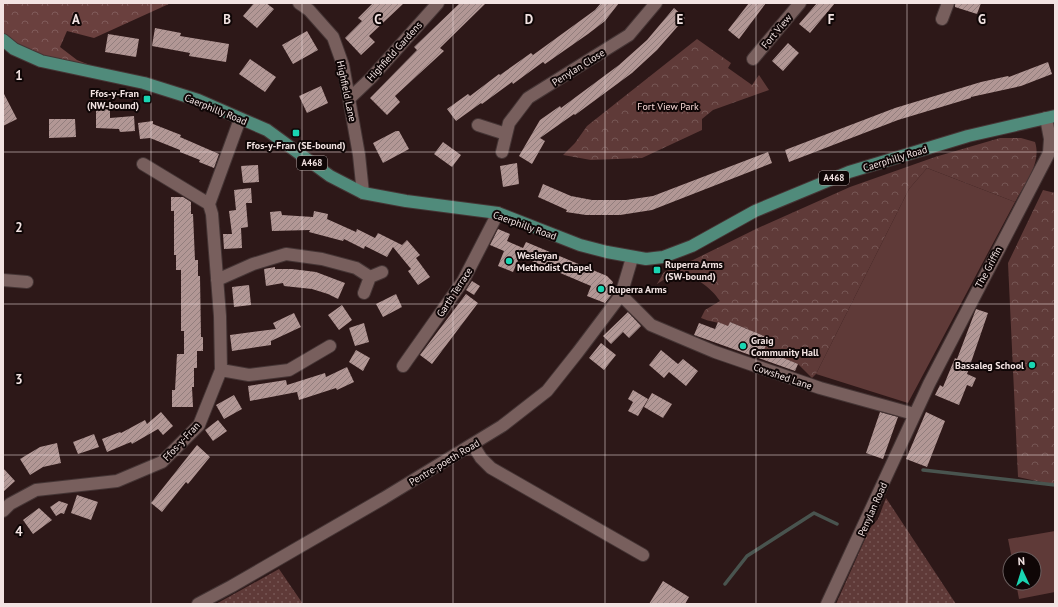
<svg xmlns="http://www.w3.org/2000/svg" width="1058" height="607" viewBox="0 0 1058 607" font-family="'PT Sans',sans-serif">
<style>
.grass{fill:url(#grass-dots)}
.forest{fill:url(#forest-crowns)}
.park{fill:url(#park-crowns)}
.garden{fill:#5f3a38}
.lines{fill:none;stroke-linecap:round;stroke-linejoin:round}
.stream{stroke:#49544f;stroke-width:3.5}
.building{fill:url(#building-hatch)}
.minor-casing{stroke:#453535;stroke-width:14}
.major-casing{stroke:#453535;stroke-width:14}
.minor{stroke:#785f5d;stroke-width:12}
.major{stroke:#508b7b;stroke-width:12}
.grid{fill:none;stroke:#f2e3e2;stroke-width:1;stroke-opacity:0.55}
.poi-dot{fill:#19d5b2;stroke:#0f0606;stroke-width:1.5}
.labels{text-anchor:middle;stroke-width:4;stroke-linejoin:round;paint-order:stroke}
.shield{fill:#0f0606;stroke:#aea1a0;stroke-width:1}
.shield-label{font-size:9px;font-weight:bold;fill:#f2e3e2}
.street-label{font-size:10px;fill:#f2e3e2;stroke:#0f0606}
.poi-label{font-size:10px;font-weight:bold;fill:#f2e3e2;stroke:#0f0606;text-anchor:start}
.park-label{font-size:10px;fill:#f9d9d7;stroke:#0f0606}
.grid-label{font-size:13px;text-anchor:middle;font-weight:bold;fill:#f2e3e2;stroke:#0f0606;stroke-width:4;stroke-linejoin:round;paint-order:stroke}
</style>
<defs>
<pattern id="grass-dots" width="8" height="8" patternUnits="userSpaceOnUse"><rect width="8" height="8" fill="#5f3a38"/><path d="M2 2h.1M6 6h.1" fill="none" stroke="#765654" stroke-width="1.8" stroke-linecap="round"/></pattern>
<pattern id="forest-crowns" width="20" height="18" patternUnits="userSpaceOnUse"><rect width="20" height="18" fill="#6a403e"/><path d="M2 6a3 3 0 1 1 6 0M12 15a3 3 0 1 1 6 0" fill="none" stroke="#805b5a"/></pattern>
<pattern id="park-crowns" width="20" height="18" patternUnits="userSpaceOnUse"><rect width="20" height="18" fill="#5f3a38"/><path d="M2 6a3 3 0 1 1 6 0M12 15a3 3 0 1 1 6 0" fill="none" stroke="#765654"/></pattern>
<pattern id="building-hatch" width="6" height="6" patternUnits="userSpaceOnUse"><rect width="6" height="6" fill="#b29795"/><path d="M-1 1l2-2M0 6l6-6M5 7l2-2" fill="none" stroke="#927e7d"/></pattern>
</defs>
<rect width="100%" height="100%" fill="#2d1818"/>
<!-- grass -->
<path class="grass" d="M886,498L956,604H836L870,528L878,519Z
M279,569L303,604H216Z"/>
<!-- forest -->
<path class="forest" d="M3,3H171L94,38L67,31L60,47L77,60L123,78L41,61L3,40Z"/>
<!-- park -->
<path class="park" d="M697,39L731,63L728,68L752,85L759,75L769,90L713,110L702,119V130L642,158L591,160L563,155L575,143L587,126Z
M1000,138H1021L1035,142C1042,163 1024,185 1015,202L927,168L909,189L816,374L812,378L798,364L763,351L769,338L730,322L728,326C719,322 710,322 701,318L705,310L720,301C710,286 693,274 674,275C669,276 662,281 657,284L664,272L693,260L758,228L850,187L935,157Z
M1043,190L1055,193V485L1018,477L1008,263Z"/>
<!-- garden -->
<path class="garden" d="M927,168L1015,202L908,403L816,374L909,189Z
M1055,531V592L1019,599L1016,583H1034V559H1012L1008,539Z"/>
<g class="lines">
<!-- stream -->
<path class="stream" d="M923,470L1055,485
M725,584L747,556L814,513L837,524"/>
</g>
<!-- building -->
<path class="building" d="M254,3H266L274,9L257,28L243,16Z
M373,3H404L369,36L375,42L361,55L345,38L362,21L358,18Z
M460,3H486L440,48L444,51L395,96L400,102L387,115L370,98L417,50L414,47Z
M601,3H619L605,21L588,34L545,64L543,62L513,84L512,82L482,104L481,103L456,121L447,109L468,94L470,96L499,74L500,75L531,53L533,55L595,10Z
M749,3H766L739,39L728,30Z
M817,3H835L810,33L799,24Z
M955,3H981L977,14L955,7Z
M674,8L685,18L657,50L632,73L575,115L574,114L540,138L545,141L532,164L519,156L540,120L560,106L561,108L619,65L647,40Z
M155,28L181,33L180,36L229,44L226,62L189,56L190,53L152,46Z
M307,31L318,50L293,64L282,45Z
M108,34L139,39L136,57L105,52Z
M788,43L799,53L783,71L772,61Z
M250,59L276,77L265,92L239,74Z
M1048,62L1052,74L1021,86L971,97V98L898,120L789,162L785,150L895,108L981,82L1008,76L1009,77Z
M321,86L328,103L307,113L299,96Z
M3,92L17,119L3,126Z
M96,109H110V118L134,116L135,131L120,132L119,129L96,128Z
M49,119H75L76,137L49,138Z
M153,121V124L181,135L180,137L219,154L214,168L199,162L200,160L180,152V150L150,138L140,139L138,123Z
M396,131H399L409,149L383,163L373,143Z
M443,142L461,155L452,167L434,154Z
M768,152L772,163L652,210L620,215H586L566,212L567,210L538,197L543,184L571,196L592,200H626L653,196Z
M517,163L519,184L503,187L500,166Z
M258,165L259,182L243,183L241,166Z
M251,188L252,203H246L248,227L241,228L242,248L224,249L223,234H232L229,211L236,210L234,190Z
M171,197H183L191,202V214H193L195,260H198V276H200L201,337H203V351H197V368H194V387H192L193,407H172V390H175L177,354H184V331H181V270H176V255H174V211H171Z
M281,211L282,215L313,217L314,211L328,214L327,219L356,232L357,229L375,238L378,233L402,245L407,240L420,255L416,258L430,277L418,285L408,271L411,269L393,247L387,257L365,246L364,249L344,239L343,241L309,232L310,230L272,231L270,212Z
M498,229L510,234L507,241L523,248L526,242L607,276L613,282L610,289L614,291L613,293L605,303L587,296L591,286L520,256L513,272L498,266L504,251L490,245Z
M275,267V269H292L316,272L345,283L338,299L328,294L312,289L284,286L283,283L266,286L264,269Z
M472,281L480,286L474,295L466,290Z
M249,285L251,305L234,307L232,287Z
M396,294L402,307L383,317L376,304Z
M466,294L478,303L432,364L420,355Z
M342,305L352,320L339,330L328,315Z
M976,309L988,313L967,374L976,378L972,387L967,385L959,405L935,395L940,385L943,387L955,358L957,359Z
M628,312L641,326L629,338L623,332L611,344L603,336Z
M294,313L301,327L271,341V345L232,351L230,335L276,329L273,323Z
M718,322L728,326L730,322L769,338L764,350L798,364L795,371L694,335L699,323L715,329Z
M364,323L369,342L355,346L349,328Z
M601,343L616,355L604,370L589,358Z
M356,350L370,358L363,371L349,362Z
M661,350L678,364L683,359L698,371L686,386L669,372L664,378L649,365Z
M347,367L354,382L337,390L336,388L299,400L297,392L250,401L248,386L286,380L287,385L325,373L326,377Z
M633,390L648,399L638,416L628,411L633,402L628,399Z
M652,393L672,404L663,418L644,407Z
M234,395L242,409L224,419L216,405Z
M161,412L173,426L163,435L158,429L132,444L131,442L107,452L102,439L120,432L121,433L145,420L147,424Z
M880,412L898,417L883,459L866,453Z
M926,412L945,421L927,467L906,459Z
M218,420L227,431L213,441L205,430Z
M94,434L99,447L78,454L73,442Z
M57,443L61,463L43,467L30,475L20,459L40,447Z
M197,445L210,457L188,484L186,482L162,512L151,503Z
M3,468L15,481L3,492Z
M77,495L98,502L91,520L71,513Z
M59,501L68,504L64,514L61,513L56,516L50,507Z
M39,508L52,520L33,534L23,520Z
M663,581L689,597L685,604H649Z"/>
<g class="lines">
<defs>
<path id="minor" d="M299,3L309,10L333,37L343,65L359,155L363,193
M942,19L948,3
M753,59L800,3
M350,98L371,78L438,3
M478,125L506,134
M502,152L509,123L528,98L629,35L656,3
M143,164L209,204
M3,280L27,282
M217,280L253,264L286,254L322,259L356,268L370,277
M364,293L370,277L382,272
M621,295L651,325L715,352L820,388L914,414
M403,366L463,281L498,213
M221,370L249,375L289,370L330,346
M473,445L481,458L491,468L643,555
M3,511L10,504L36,490L117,481L162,462L199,425L221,370L220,316L212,214L209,204L240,119
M198,604L232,586L384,498L502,426L547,391L578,352L621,295L632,258
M827,604L929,384L1049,153L1050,139L1046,118"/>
<path id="major" d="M3,40L14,49L41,61L144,83L198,100L267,130L330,176L363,193L406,201L498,213L580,245L607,252L646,259L663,257L692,246L755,211L849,172L968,136L1055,116"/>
</defs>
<!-- minor casing -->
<use href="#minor" class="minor-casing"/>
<!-- major casing -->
<use href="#major" class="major-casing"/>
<!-- minor -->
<use href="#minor" class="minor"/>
<!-- major -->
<use href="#major" class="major"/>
</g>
<!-- grid -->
<path class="grid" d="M151,3V604M302,3V604M453,3V604M605,3V604M756,3V604M907,3V604M3,152H1055M3,304H1055M3,455H1055"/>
<!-- markers -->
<g class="poi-dot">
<rect x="143" y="95" width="8" height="8" rx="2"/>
<rect x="292" y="129" width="8" height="8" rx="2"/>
<circle cx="509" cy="261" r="4"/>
<rect x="653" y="266" width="8" height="8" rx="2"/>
<circle cx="601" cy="289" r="4"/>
<circle cx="743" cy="346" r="4"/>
<circle cx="1032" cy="365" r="4"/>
</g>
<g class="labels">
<!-- shield labels -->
<g class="shield">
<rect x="297" y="156" width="30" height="14" rx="3"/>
<rect x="819" y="171" width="30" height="14" rx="3"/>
</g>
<g class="shield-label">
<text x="312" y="166">A468</text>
<text x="834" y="181">A468</text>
</g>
<!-- street labels -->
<g class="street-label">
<text transform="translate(776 31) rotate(-50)" y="4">Fort View</text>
<text transform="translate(394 51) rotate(-48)" y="4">Highfield Gardens</text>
<text transform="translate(578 67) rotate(-32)" y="4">Penylan Close</text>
<text transform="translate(347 91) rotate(78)" y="4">Highfield Lane</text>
<text transform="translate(216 109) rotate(22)" y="4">Caerphilly Road</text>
<text transform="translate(895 158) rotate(-17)" y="4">Caerphilly Road</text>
<text transform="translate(525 225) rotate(20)" y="4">Caerphilly Road</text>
<text transform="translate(988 267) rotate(-62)" y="4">The Griffin</text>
<text transform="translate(454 292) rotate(-57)" y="4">Garth Terrace</text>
<text transform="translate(783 376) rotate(19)" y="4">Cowshed Lane</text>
<text transform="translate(181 441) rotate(-47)" y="4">Ffos-y-Fran</text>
<text transform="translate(444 462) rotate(-31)" y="4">Pentre-poeth Road</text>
<text transform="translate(872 509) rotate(-66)" y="4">Penylan Road</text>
</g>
<!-- poi labels -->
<g class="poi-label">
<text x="139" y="97" text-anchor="end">Ffos-y-Fran<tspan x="139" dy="12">(NW-bound)</tspan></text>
<text x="296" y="149" text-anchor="middle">Ffos-y-Fran (SE-bound)</text>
<text x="517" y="259">Wesleyan<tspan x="517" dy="12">Methodist Chapel</tspan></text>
<text x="665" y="268">Ruperra Arms<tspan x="665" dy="12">(SW-bound)</tspan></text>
<text x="609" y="293">Ruperra Arms</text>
<text x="751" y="344">Graig<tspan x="751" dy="12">Community Hall</tspan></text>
<text x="1024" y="369" text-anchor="end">Bassaleg School</text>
</g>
<!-- park labels -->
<g class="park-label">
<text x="668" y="110">Fort View Park</text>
</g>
</g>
<g class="grid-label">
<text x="76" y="24">A</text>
<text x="227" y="24">B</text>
<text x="378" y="24">C</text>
<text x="529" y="24">D</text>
<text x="680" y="24">E</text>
<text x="831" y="24">F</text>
<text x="982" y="24">G</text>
<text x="19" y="80">1</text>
<text x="19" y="232">2</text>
<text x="19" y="384">3</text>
<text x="19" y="536">4</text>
</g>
<!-- border -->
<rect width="1058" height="607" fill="none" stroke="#f2e3e2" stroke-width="8"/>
<!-- north arrow -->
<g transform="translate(1022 571) rotate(356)"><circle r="19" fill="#0f0606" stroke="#6a5e5e"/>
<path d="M0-3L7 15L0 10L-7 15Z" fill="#19d5b2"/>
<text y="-6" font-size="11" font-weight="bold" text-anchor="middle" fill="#f2e3e2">N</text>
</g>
</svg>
